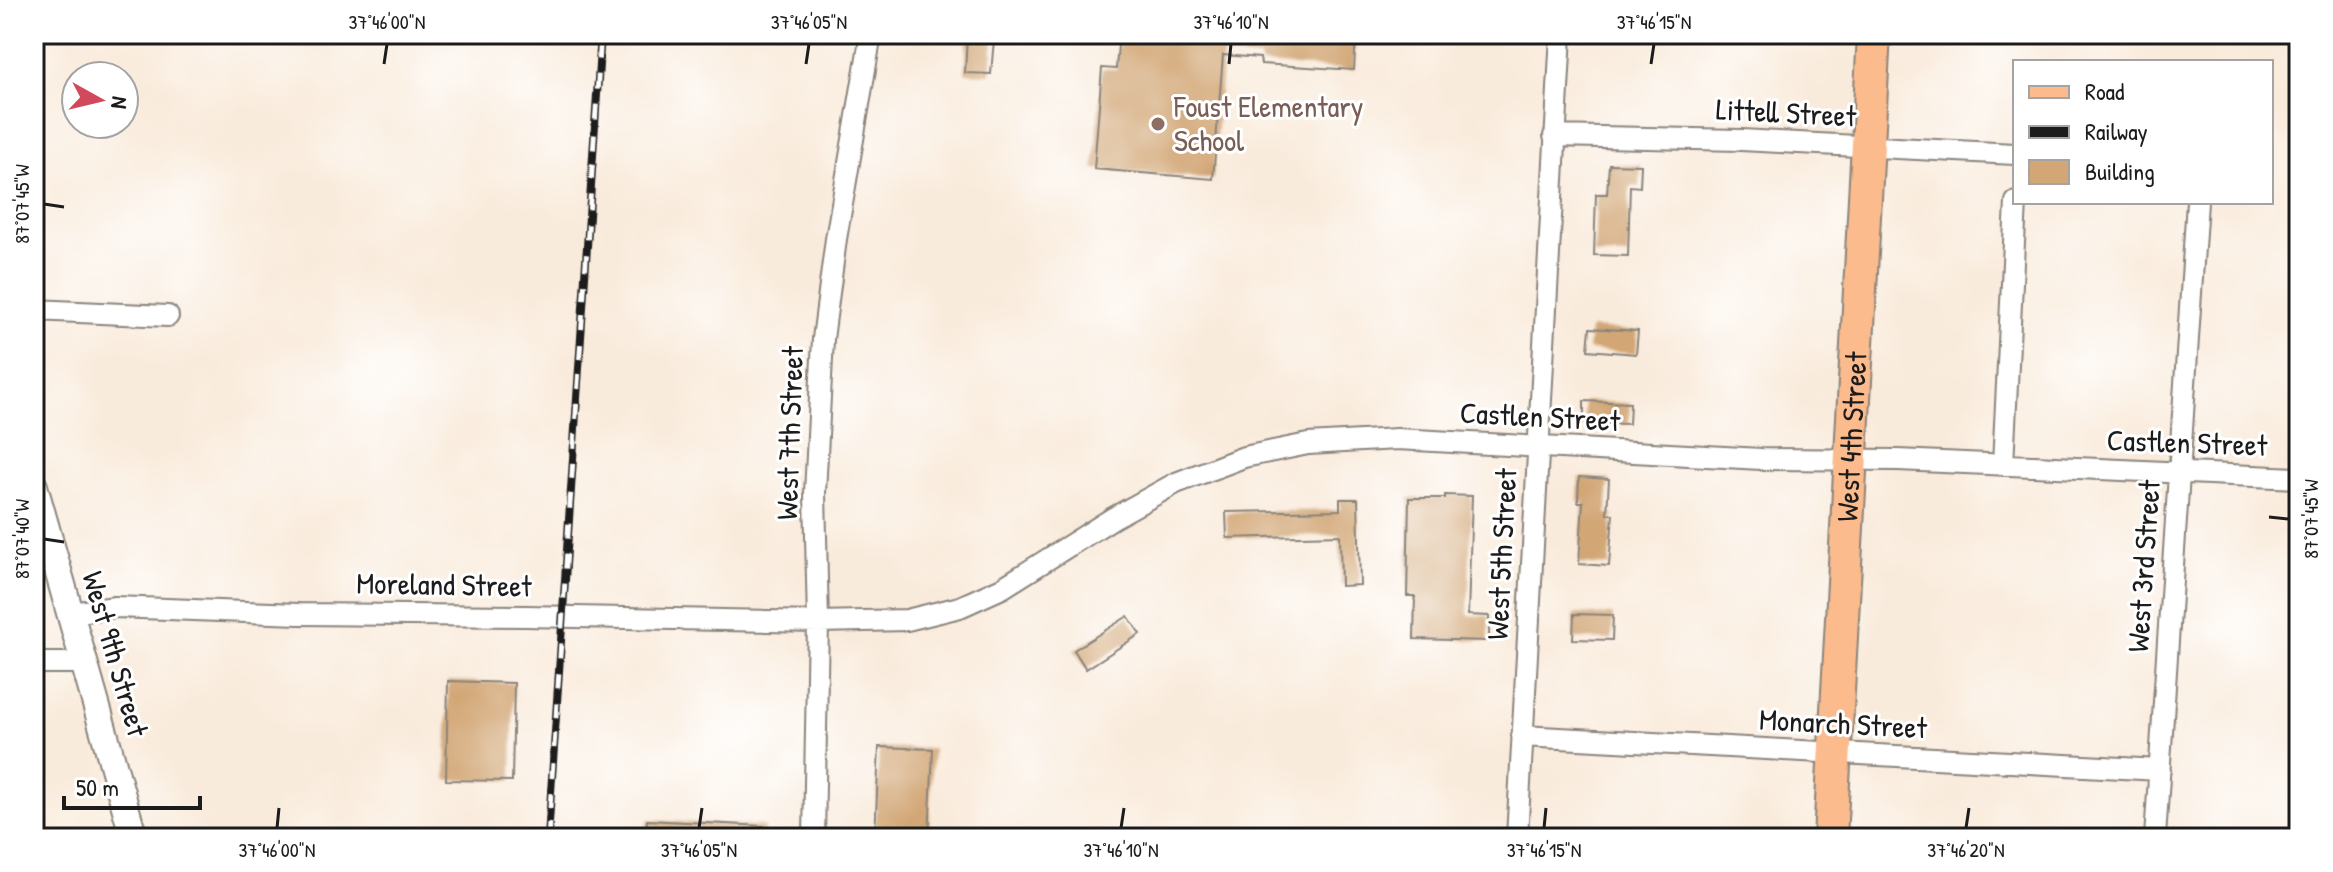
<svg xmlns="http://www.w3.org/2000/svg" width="2333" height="872" viewBox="0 0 2333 872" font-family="'Patrick Hand',sans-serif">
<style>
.building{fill:#d2a675}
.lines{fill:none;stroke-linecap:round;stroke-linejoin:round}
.minor-casing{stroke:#8a847c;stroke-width:24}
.tertiary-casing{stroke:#8a847c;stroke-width:30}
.primary-casing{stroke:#8a847c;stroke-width:36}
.minor{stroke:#fff;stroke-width:20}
.tertiary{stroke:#fff;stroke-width:26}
.primary{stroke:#fbbb8d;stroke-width:32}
.rail-casing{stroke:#1c1c1c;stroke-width:8}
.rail{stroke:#fff;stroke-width:5;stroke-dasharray:15;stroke-linecap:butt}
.ticks{fill:none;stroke:#1c1c1c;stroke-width:3}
.education-dot{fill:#8d6e63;stroke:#fff;stroke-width:3}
.labels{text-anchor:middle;stroke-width:6;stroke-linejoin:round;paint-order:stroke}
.education-label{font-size:30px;fill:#785e54;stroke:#fff;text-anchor:start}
.street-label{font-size:30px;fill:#1c1c1c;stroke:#fff}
.neatline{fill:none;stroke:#1c1c1c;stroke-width:3}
.ticks-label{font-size:20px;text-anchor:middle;fill:#1c1c1c}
</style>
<rect width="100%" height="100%" fill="#fff"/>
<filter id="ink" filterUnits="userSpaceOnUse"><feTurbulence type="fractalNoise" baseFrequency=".0125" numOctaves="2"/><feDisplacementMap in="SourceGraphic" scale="16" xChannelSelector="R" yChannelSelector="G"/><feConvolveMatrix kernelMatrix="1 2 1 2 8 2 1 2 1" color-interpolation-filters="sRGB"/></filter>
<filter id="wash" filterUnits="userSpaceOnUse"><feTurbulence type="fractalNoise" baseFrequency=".006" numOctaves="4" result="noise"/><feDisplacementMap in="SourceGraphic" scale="32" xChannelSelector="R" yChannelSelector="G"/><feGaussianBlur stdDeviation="1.8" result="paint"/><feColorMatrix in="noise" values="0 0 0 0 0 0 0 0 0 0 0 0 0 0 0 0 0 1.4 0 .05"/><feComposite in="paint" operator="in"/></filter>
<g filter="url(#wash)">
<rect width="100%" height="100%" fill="#f9ebdb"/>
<g id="blocks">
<!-- building -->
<path class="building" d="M1119,34H1356L1354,70L1261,64L1260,58L1223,55L1213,179L1094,169L1102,68L1116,69Z
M967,37L994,39L991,74L965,73Z
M1609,164L1641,165L1640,187L1630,186L1628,256L1594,255L1596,194H1607Z
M1590,328L1638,331L1636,354L1588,350Z
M1584,401L1630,403L1629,424L1584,423Z
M1579,477L1609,479L1607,514H1613L1609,566L1579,564L1583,502H1578Z
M1445,495L1472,496L1468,615L1489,616V641L1414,639L1415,596H1407L1409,498H1445Z
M1340,499H1358L1360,585L1341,586L1340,535L1227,538L1226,512L1340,510Z
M1574,614L1613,615L1612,640L1573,639Z
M1128,616L1140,634L1086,669L1074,650Z
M448,681L514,683L512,781L446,780Z
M879,747L933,749L929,838H875Z
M647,820L764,826V838H646Z"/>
</g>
</g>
<g filter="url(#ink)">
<use href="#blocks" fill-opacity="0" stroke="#8a847c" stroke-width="2"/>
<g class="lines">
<defs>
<path id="minor" d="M1554,136L1741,140L2015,154
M34,310L168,316
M2003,465L2016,202
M71,613L115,607L299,614L526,616L818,622L907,620L960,607L1002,588L1113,518L1176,483L1244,457L1308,444L1397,439L1761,459L1898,460L2299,478
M34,663H84
M1522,736L2160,770
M814,838L818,622L815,493L823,339L836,239L871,34
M1517,838L1561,34
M2155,838L2197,202"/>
<path id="tertiary" d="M34,486L134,838"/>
<g id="primary">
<path id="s1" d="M1830,838L1874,34"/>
</g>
</defs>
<!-- minor casing -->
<use href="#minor" class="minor-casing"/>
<!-- tertiary casing -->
<use href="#tertiary" class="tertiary-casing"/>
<!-- primary casing -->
<use href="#primary" class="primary-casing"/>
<!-- minor -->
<use href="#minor" class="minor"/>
<!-- tertiary -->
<use href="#tertiary" class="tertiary"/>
<!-- primary -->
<use href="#primary" class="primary"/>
<defs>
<path id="rail" d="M548,838L601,34"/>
</defs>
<!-- rail casing -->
<use href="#rail" class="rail-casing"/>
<!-- rail -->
<use href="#rail" class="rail"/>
</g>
</g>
<!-- ticks -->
<path class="ticks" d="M384,64L387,44M806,64L809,44M1229,64L1231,44M1651,64L1654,44M44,204L64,207M2269,517L2289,519M44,539L64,542M277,828L279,808M699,828L702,808M1121,828L1124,808M1544,828L1546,808M1966,828L1969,808"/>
<!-- markers -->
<circle class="education-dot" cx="1158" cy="124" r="8"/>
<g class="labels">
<!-- education labels -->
<g class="education-label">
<text x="1174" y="117">Foust Elementary<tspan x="1174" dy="34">School</tspan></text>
</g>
<!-- street labels -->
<g class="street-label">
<text transform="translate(1786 113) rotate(3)" y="10">Littell Street</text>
<text transform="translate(1540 417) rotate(3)" y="10">Castlen Street</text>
<text transform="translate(790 433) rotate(-88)" y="10">West 7th Street</text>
<text dy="10" stroke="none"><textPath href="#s1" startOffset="402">West 4th Street</textPath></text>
<text transform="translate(2187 443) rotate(2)" y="10">Castlen Street</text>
<text transform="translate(1502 554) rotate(-87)" y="10">West 5th Street</text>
<text transform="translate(2144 566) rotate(-86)" y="10">West 3rd Street</text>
<text transform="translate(444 585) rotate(1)" y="10">Moreland Street</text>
<text transform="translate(115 654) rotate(74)" y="10">West 9th Street</text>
<text transform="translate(1843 724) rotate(3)" y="10">Monarch Street</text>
</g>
</g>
<!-- margin -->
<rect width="2333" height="872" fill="none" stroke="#fff" stroke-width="88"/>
<!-- legend -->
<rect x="2013" y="60" width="260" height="144" fill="#ffffff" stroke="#a4a4a4" stroke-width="2"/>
<rect x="2029" y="86" width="40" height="12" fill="#fbbb8d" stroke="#a4a4a4" stroke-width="2"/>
<text x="2085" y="100" font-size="24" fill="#1c1c1c">Road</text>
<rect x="2029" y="126" width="40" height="12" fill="#1c1c1c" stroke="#a4a4a4" stroke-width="2"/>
<text x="2085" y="140" font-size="24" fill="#1c1c1c">Railway</text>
<rect x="2029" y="160" width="40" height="24" fill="#d2a675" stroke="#a4a4a4" stroke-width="2"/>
<text x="2085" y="180" font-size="24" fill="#1c1c1c">Building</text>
<!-- north arrow -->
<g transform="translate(100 100) rotate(98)"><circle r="38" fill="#ffffff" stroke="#a4a4a4" stroke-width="2"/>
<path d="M0-6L14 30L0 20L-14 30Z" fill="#d1495b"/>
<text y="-12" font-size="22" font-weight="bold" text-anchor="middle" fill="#1c1c1c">N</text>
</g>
<!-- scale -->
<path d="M64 796v12h136v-12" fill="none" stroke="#1c1c1c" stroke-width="4"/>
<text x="76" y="796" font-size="24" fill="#1c1c1c" stroke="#ffffff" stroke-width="6" paint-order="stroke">50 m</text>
<rect x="44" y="44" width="2245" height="784" class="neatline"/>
<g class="ticks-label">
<text x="387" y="29">37°46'00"N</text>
<text x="809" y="29">37°46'05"N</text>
<text x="1231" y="29">37°46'10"N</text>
<text x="1654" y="29">37°46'15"N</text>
<text transform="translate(22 204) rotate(-90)" y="7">87°07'45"W</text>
<text transform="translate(2311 519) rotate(-90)" y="7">87°07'45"W</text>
<text transform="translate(22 539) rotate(-90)" y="7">87°07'40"W</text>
<text x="277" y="857">37°46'00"N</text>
<text x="699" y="857">37°46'05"N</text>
<text x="1121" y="857">37°46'10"N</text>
<text x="1544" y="857">37°46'15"N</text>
<text x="1966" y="857">37°46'20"N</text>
</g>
</svg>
